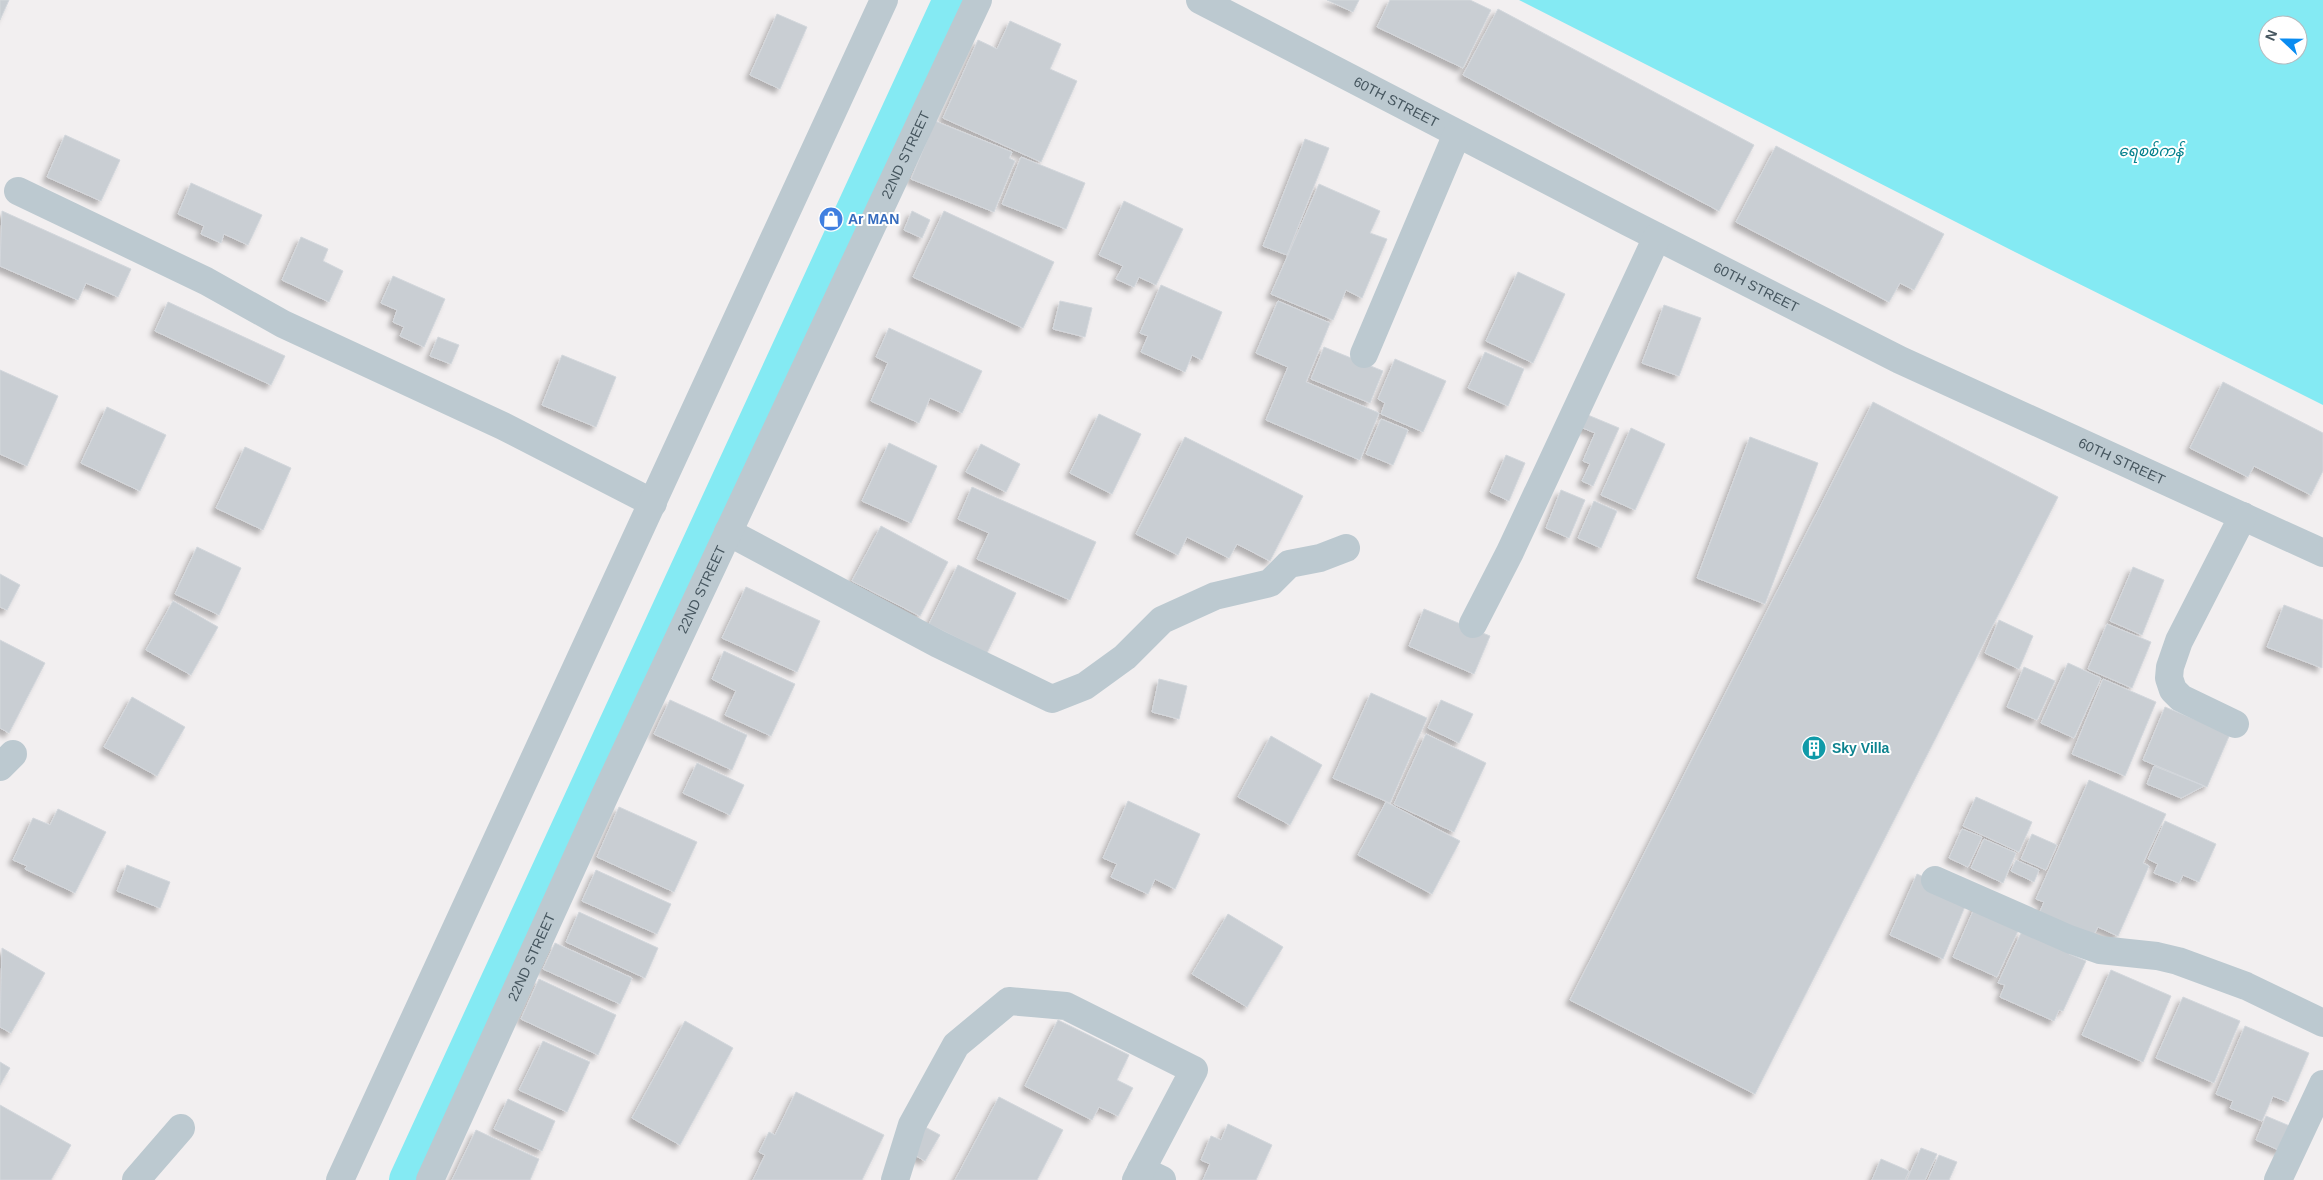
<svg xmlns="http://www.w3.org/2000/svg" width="2323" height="1180" viewBox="0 0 2323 1180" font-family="Helvetica,'Noto Sans Myanmar',sans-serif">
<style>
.water{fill:#84eaf3;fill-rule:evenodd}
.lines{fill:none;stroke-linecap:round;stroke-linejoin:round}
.canal{stroke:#84eaf3;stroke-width:40}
.building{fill:#c9ced3;stroke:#d3d7dc;filter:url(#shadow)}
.minor{stroke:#bcc9d0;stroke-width:28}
.labels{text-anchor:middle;stroke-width:4;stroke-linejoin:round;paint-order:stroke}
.street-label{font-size:14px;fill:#46565f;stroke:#fff}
.shop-label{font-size:14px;font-weight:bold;fill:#366cbe;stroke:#fff;text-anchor:start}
.culture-label{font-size:14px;font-weight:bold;fill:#0d838f;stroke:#fff;text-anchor:start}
.water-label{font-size:15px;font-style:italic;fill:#05828e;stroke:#fff}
</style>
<defs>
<filter id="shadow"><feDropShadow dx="-4.5" dy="4.5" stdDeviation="2.5" flood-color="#0004"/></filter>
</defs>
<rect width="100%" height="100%" fill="#f2eff0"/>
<!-- water -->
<path class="water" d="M1519,0H2323V405L2015,252ZM2268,25H2298V55H2268Z"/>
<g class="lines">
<!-- canal -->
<path class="canal" d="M409,1180L953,0"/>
</g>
<!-- building -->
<path class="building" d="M0,0H9L0,20Z
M1327,0H1359L1353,12Z
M1390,0H1470L1491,10L1463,68L1377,27Z
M1498,9L1754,145L1719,211L1463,75Z
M777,14L807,27L780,89L750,75Z
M1010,21L1061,44L1050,69L1077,81L1041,162L943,118L978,40L997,49Z
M935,121L1012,152L1009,158L1015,161L994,212L911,179Z
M65,135L120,160L101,201L47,177Z
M1305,139L1329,148L1287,255L1263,246Z
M1776,146L1944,234L1914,290L1900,283L1889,302L1736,222Z
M1021,157L1085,183L1066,229L1002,204Z
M191,183L262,215L248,245L224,234L221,243L201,234L204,226L178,214Z
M1319,184L1380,211L1370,233L1387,239L1362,298L1346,290L1333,320L1271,294Z
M1124,201L1183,229L1156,285L1139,277L1134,287L1116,279L1123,266L1099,255Z
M2,211L131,269L118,297L86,283L78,300L0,266Z
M912,211L930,220L922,238L904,230Z
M944,211L1054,262L1023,328L913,277Z
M301,237L328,249L323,261L343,271L329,302L282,280Z
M1518,272L1565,294L1533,363L1486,341Z
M393,276L445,299L424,347L400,336L404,327L393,322L397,310L381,303Z
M1161,285L1222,312L1202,360L1192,355L1185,372L1141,352L1148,336L1140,333Z
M1060,301L1092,308L1085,337L1053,329Z
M1278,301L1330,323L1306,382L1379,413L1360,460L1266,420L1288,367L1256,353Z
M168,302L285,356L271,385L155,331Z
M1664,305L1701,318L1679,376L1642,363Z
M889,328L982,371L962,413L930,398L919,423L871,401L888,363L876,357Z
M438,337L459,345L451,364L430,356Z
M1324,347L1383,371L1370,403L1311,379Z
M1485,352L1524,369L1508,406L1468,388Z
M562,355L616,377L596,427L542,405Z
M1395,359L1446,381L1423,432L1381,414L1385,403L1378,399Z
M0,370L58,396L27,466L0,454Z
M2223,382L2323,433V471L2311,495L2254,466L2248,477L2190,448Z
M1873,402L2058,497L1755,1094L1570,1000Z
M107,407L166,435L140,491L81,463Z
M1583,413L1619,428L1593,486L1582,481L1590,464L1583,461L1595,433L1578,426Z
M1099,414L1141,434L1112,494L1070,473Z
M1381,419L1408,430L1393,465L1366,454Z
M1631,428L1665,444L1635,510L1601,495Z
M1185,437L1303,496L1270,561L1237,544L1229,558L1187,537L1178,555L1136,534Z
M1750,437L1818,463L1765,604L1697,578Z
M889,443L937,466L911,523L862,501Z
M981,444L1020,464L1006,492L966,472Z
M245,447L291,468L263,530L216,508Z
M1506,455L1525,463L1509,501L1490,492Z
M972,487L1096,542L1070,600L977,559L989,533L958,519Z
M1561,490L1585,500L1569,538L1546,528Z
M1594,501L1617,511L1601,548L1578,538Z
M881,526L948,562L920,616L852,581Z
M197,547L241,568L219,615L175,594Z
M958,565L1016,593L987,653L929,624Z
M2133,567L2164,580L2142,635L2110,621Z
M0,574L20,585L7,610L0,607Z
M746,587L820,621L797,672L722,638Z
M173,601L218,627L191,675L146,650Z
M2284,605L2323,620L2322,668L2267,647Z
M1424,609L1490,636L1474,674L1409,646Z
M1999,620L2033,636L2019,669L1985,653Z
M2107,624L2151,642L2132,688L2088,669Z
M0,640L45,663L9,733L0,728Z
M724,651L795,684L771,736L725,715L736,691L712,679Z
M2068,663L2101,678L2074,738L2041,723Z
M2024,667L2055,681L2037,720L2007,707Z
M1159,679L1187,686L1179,719L1152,712Z
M2103,679L2156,702L2125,776L2072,754Z
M1371,693L1427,718L1390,803L1333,778Z
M132,697L185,727L157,776L104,747Z
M670,700L747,735L732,770L654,734Z
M1441,700L1473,714L1459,743L1428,728Z
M2165,707L2230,734L2207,787L2143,760Z
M1426,734L1486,763L1454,832L1394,804Z
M1271,736L1322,765L1290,825L1238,797Z
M697,763L744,785L730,815L683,793Z
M2154,766L2204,786L2181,798L2147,784Z
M2089,780L2166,814L2143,863L2149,866L2118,936L2098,927L2092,938L2039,914L2044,902L2036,899Z
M1976,797L2032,822L2019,852L1963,826Z
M1128,801L1200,834L1175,889L1155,879L1148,894L1111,877L1117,864L1103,858Z
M1386,802L1460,841L1432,894L1358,855Z
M619,807L697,842L674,892L597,857Z
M58,809L106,832L75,893L25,869L27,866L13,860L33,818L50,825Z
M2165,821L2216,844L2199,882L2183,875L2179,883L2154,873L2158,864L2148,859Z
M1962,829L1982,837L1968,867L1949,858Z
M2032,834L2057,845L2046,870L2021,859Z
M1984,839L2016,853L2003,883L1971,868Z
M2016,860L2039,870L2034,882L2011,871Z
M127,865L170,882L160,908L117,891Z
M596,870L671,904L657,934L582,901Z
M1917,874L1969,897L1943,959L1890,935Z
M1977,902L2022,922L1997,977L1953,957Z
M579,912L658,948L645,978L566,942Z
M1228,914L1283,947L1247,1007L1192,974Z
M2021,933L2073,943L2069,954L2086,961L2063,1011L2059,1010L2054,1021L2000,997L2005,985L1998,983Z
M555,943L632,978L620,1004L543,969Z
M2,948L45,973L11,1033L0,1027Z
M2111,970L2171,996L2143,1062L2082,1035Z
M539,979L616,1015L598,1055L521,1019Z
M2183,997L2240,1021L2214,1083L2156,1058Z
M1058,1020L1129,1055L1117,1080L1133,1088L1118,1116L1099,1107L1092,1120L1025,1086Z
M685,1021L733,1048L680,1145L632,1118Z
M2245,1026L2309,1053L2288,1102L2273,1096L2262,1121L2230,1108L2233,1101L2216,1094Z
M543,1041L590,1062L567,1112L519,1090Z
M0,1062L10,1068L0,1085Z
M796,1092L884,1135L862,1180H753L765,1155L759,1152L769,1132L775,1135Z
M999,1097L1063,1130L1037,1180H955Z
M508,1099L555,1121L542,1151L494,1129Z
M0,1105L71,1145L51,1180H0Z
M2266,1116L2292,1127L2281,1151L2256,1140Z
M1228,1124L1272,1145L1256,1180H1203L1210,1164L1201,1160L1211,1136L1221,1140Z
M925,1127L940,1135L925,1161L911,1153Z
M476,1130L539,1159L530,1180H452Z
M1921,1148L1937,1154L1925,1180H1907Z
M1939,1155L1957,1162L1949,1180H1928Z
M1881,1159L1909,1171L1905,1180H1872Z"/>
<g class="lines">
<!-- minor -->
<g class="minor">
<path id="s1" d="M1200,0L1628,222L1900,360L2323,553"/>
<path d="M18,191L206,281L283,324L503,426L653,503"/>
<path d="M1364,354L1457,134"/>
<path d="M728,532L938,644L1052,699L1085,686L1125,657L1162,620L1215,596L1270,583L1289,564L1320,558L1346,548"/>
<path d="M1473,624L1510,552L1657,237"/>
<path d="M2235,724L2181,698L2173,690L2169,678L2170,667L2179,641L2243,516"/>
<path d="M0,767L13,754"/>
<path d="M1935,880L2069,939L2100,950L2157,956L2178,961L2246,986L2323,1023"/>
<path d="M1141,1170L1162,1180"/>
<path d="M136,1180L181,1128"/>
<path d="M340,1180L884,0"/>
<path id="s2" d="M430,1180L606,793L978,0"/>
<path d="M895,1180L912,1125L956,1045L1009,1001L1066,1006L1194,1070L1136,1180"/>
<path d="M2278,1180L2323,1084"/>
</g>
</g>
<!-- icons -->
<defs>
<symbol id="shop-disc" viewBox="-11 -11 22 22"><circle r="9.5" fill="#3f7fe0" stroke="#fff"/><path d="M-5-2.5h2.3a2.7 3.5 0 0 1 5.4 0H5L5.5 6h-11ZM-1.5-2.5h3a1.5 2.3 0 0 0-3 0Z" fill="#fff"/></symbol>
<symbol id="building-disc" viewBox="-11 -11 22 22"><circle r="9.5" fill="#0f9aa8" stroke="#fff"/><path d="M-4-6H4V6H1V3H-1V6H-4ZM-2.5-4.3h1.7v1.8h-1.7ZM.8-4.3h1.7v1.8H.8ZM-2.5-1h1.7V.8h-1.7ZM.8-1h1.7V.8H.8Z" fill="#fff"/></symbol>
</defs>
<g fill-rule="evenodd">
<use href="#shop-disc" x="817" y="205" width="28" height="28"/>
<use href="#building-disc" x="1800" y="734" width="28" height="28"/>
</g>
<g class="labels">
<!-- street labels -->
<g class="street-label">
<text dy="5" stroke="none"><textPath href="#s1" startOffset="221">60TH STREET</textPath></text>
<text dy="5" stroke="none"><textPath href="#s2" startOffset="1130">22ND STREET</textPath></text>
<text dy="5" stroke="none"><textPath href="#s1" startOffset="626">60TH STREET</textPath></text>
<text dy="5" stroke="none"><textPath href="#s1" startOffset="1031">60TH STREET</textPath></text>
<text dy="5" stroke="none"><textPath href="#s2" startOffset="650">22ND STREET</textPath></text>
<text dy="5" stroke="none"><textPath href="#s2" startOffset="245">22ND STREET</textPath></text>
</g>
<!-- shop labels -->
<g class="shop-label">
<text x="848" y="224">Ar MAN</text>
</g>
<!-- culture labels -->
<g class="culture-label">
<text x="1832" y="753">Sky Villa</text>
</g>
<!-- water labels -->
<g class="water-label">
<text x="2151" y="156">ရေစစ်ကန်</text>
</g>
</g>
<!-- north arrow -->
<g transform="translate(2283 40) rotate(292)"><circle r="24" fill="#ffffff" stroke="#b5bbbf"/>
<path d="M0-4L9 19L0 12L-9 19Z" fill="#0a8cf1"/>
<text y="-8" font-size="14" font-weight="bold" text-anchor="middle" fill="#46565f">N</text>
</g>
</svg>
